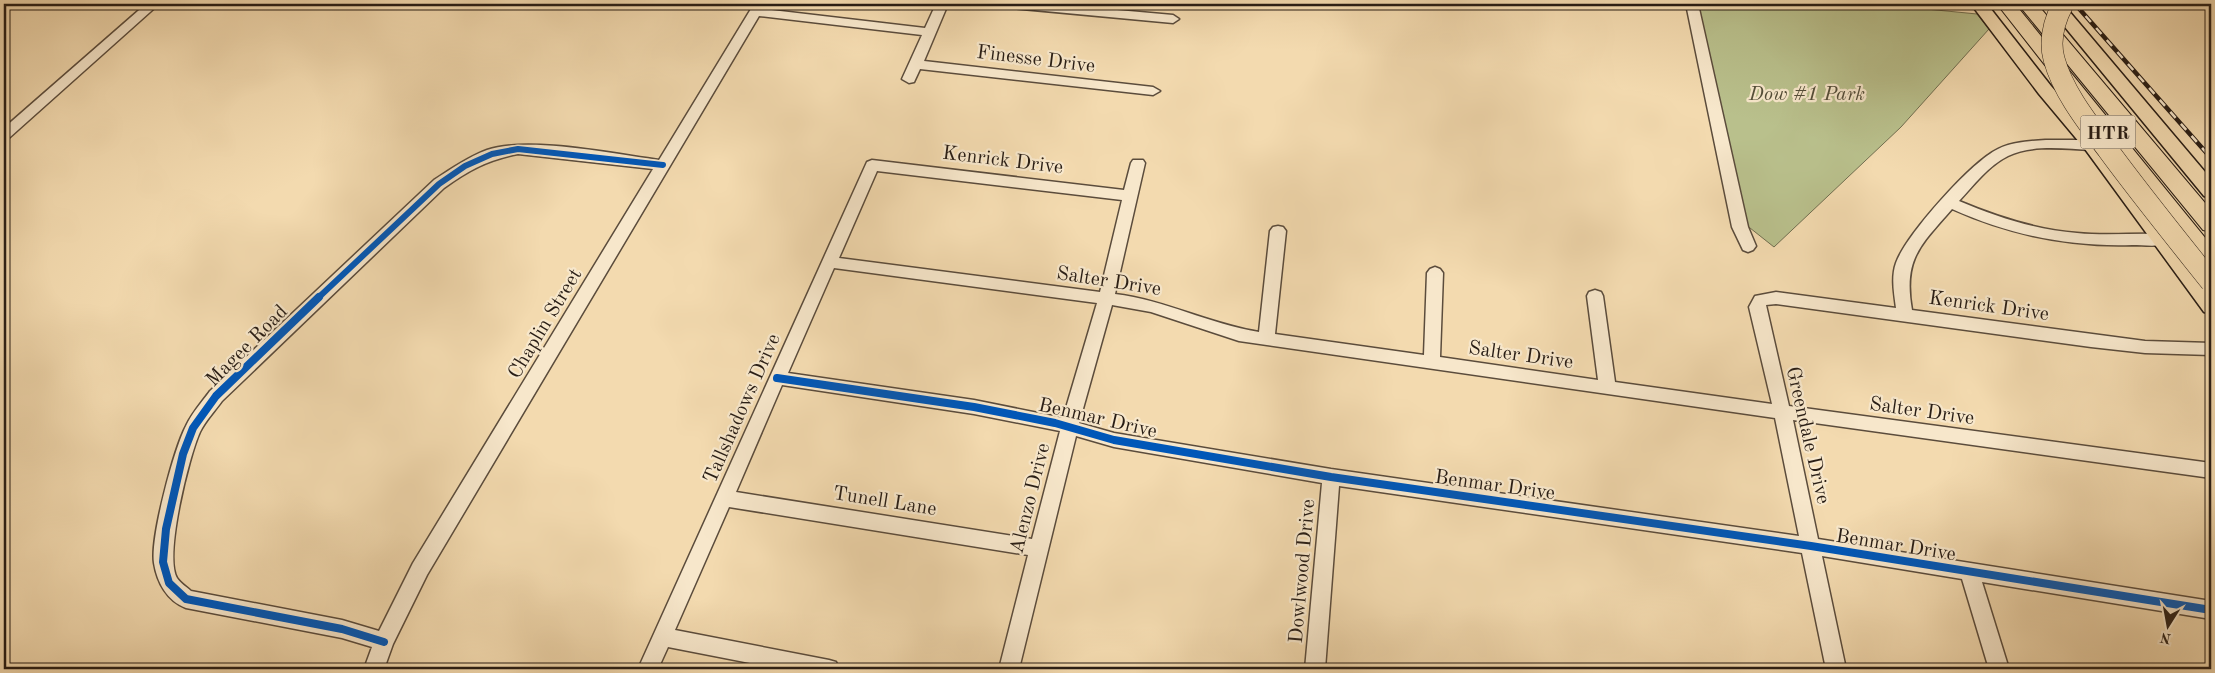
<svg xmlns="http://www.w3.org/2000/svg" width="2215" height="673" viewBox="0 0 2215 673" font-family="'Old Standard TT',serif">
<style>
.green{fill:#b9c08c;stroke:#706e50}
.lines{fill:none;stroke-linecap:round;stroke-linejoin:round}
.minor-casing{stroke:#5b4c3c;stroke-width:3}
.major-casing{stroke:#281d15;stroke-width:3}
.highway-casing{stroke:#281d15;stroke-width:2}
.minor{fill:#f7e7cb;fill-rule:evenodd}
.major{fill:#f3daaf;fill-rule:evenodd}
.highway{fill:#f3daaf;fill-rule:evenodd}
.rail-casing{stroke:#281d15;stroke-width:4.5}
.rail{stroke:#f7e7cb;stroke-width:2.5;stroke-dasharray:8;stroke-linecap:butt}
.highway-bridge-casing{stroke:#281d15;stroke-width:22;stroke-linecap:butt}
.highway-bridge{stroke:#f3daaf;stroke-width:21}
.cycleway-far1-casing{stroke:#f7e7cb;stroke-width:9}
.cycleway-casing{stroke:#f7e7cb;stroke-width:11}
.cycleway-far1{stroke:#0057b8;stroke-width:6}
.cycleway{stroke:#0057b8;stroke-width:8}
.labels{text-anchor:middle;stroke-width:4.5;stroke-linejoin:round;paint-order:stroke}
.shield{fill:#f7e7cb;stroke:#665a4c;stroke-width:1}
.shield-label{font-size:19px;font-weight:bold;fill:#281d15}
.street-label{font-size:20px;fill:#281d15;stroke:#f7e7cb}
.park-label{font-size:20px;font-style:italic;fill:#544e39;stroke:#f7e7cb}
</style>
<rect width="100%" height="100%" fill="#f3daaf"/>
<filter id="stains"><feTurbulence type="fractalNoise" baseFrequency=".004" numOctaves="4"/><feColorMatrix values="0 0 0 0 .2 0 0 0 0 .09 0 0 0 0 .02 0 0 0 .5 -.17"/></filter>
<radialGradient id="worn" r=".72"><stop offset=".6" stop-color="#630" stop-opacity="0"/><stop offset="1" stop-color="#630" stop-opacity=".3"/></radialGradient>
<!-- green -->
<path class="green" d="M1697,4H1875L1977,14L1989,29L1901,127L1774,247L1745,224Z"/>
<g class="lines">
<defs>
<path id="minor" d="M146,4H159L9,138L4,140V128Z
M754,4H766L763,9L925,28L936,4H948L924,61L1153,87L1160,91L1153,95L920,69L914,82L909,83L902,79L922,35L759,16L427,575L393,644L384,669H364L372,647L342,638L186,608C167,601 157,582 154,563C150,538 174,449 186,426C192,413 202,402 210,391L434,180C451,169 468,157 487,150C528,136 614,154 659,160ZM518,154L653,169L413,563L379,631L342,620L191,591C187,587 180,583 177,578C164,556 189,456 200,432C205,421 215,411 222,401L444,188C469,170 488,160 518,154Z
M1006,4H1050L1173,15L1179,19L1173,23L1012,8Z
M1686,4H1698L1748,227L1756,246L1753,250L1748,252L1743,250L1732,227Z
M2046,140H2092L2097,142L2099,145L2097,148L2092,150C2066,149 2032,144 2008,156C1989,165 1973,186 1959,201C1997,217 2036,230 2077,233C2105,236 2133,233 2161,234L2166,236L2169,240L2166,244C2156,247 2143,245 2132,245C2068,247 2010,235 1952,209C1920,246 1903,259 1912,310L2145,341L2211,343V355L2145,353L2091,347L1776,304L1766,305L1789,406L2211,463V478L1793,420L1818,539L2211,601V619L1982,582L2009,669H1989L1962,579L1822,556L1846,669H1826L1802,553L1339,486L1325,669H1305L1322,483L1114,447L1076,436L1019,669H999L1028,555L729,507L675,630L829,660L836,662L839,669H781L668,647L658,669H638L867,162L872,160L1124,190L1131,163L1133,160H1143L1145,163L1115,294C1165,300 1209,324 1259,332L1270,231L1273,227L1278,226L1283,227L1286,231L1275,334L1424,355L1427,273L1430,269L1435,267L1440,269L1443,273L1440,357L1598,380L1587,296L1589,292L1595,290L1601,292L1603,296L1615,382L1772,404L1749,307L1755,296L1776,292L1896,308C1894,293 1891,277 1896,263C1906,235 1971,162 1998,149C2012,142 2030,141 2046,140ZM877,171L1122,200L1100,292L839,258ZM834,268L1097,303L1063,418L974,400L788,373ZM1112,305L1151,312L1239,341L1775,418L1799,536L1331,469L1114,433L1079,423ZM782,385L974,414L1060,431L1032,539L736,492Z"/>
<path id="major" d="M1971,4H1987L2051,86L2099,141L2211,291V314L2204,312L2085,149L2039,94Z
M2046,4H2063L2211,179V198L2204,196Z"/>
<path id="highway" d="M1997,4H2015L2211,245V268L2203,266Z
M2018,4H2037L2211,210V232L2203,230Z"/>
</defs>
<!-- minor casing -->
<use href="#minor" class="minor-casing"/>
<!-- major casing -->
<use href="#major" class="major-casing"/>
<!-- highway casing -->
<use href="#highway" class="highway-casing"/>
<!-- minor -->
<use href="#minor" class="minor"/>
<!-- major -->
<use href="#major" class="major"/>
<!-- highway -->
<use href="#highway" class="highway"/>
<defs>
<path id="rail" d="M2075,4L2211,158"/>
</defs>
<!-- rail casing -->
<use href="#rail" class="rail-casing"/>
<!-- rail -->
<use href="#rail" class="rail"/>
<defs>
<path id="highway-bridge" d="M2063,4C2054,21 2049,40 2054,59C2063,92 2088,123 2108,150C2141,195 2176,238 2211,282"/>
</defs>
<!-- highway-bridge casing -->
<use href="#highway-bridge" class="highway-bridge-casing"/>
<!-- highway-bridge -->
<use href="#highway-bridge" class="highway-bridge"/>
<defs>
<path id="cycleway-far1" d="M318,298L439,184L465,166L492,154L518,149L663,165"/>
<path id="cycleway" d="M319,297L216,396L193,428L183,454L166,529L163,562L169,583L186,599L342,629L384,642
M777,378L974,407L1055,423L1114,440L1331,477L1811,546L2211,610"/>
</defs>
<!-- cycleway-far1 casing -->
<use href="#cycleway-far1" class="cycleway-far1-casing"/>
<!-- cycleway casing -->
<use href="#cycleway" class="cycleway-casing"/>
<!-- cycleway-far1 -->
<use href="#cycleway-far1" class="cycleway-far1"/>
<!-- cycleway -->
<use href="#cycleway" class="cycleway"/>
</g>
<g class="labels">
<!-- shield labels -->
<rect class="shield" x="2080.5" y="115.5" width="55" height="33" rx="4"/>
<g class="shield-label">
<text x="2108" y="139">HTR</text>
</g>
<!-- street labels -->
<g class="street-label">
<text transform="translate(1036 58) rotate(7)" y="7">Finesse Drive</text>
<text transform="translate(1003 159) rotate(7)" y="7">Kenrick Drive</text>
<text transform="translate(1109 280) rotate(9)" y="7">Salter Drive</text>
<text transform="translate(1989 305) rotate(8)" y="7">Kenrick Drive</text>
<text transform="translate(544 323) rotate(-59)" y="7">Chaplin Street</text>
<text transform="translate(246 345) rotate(-45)" y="7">Magee Road</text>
<text transform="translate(1521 354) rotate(8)" y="7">Salter Drive</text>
<text transform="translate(741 408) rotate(-66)" y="7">Tallshadows Drive</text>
<text transform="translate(1922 410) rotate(8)" y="7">Salter Drive</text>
<text transform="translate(1098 417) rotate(13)" y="7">Benmar Drive</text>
<text transform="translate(1809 435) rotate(77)" y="7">Greendale Drive</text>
<text transform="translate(1495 484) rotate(8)" y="7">Benmar Drive</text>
<text transform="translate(1029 498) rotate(-76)" y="7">Alenzo Drive</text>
<text transform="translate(885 500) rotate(9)" y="7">Tunell Lane</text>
<text transform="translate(1896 544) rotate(9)" y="7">Benmar Drive</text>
<text transform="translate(1301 571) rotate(-85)" y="7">Dowlwood Drive</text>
</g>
<!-- park labels -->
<g class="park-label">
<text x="1807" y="100">Dow #1 Park</text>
</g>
</g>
<!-- margin -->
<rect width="2215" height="673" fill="none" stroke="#f3daaf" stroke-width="20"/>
<rect x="5" y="5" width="2205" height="663" fill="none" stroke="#281d15" stroke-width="2.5"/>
<rect x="10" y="10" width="2195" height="653" fill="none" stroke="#281d15"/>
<!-- north arrow -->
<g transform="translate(2168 626) rotate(191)" stroke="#f7e7cb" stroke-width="4" paint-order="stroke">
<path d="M0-4L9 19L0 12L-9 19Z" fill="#281d15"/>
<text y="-8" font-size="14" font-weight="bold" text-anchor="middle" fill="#281d15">N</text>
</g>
<rect width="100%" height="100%" filter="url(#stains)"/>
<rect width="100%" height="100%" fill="url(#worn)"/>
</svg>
